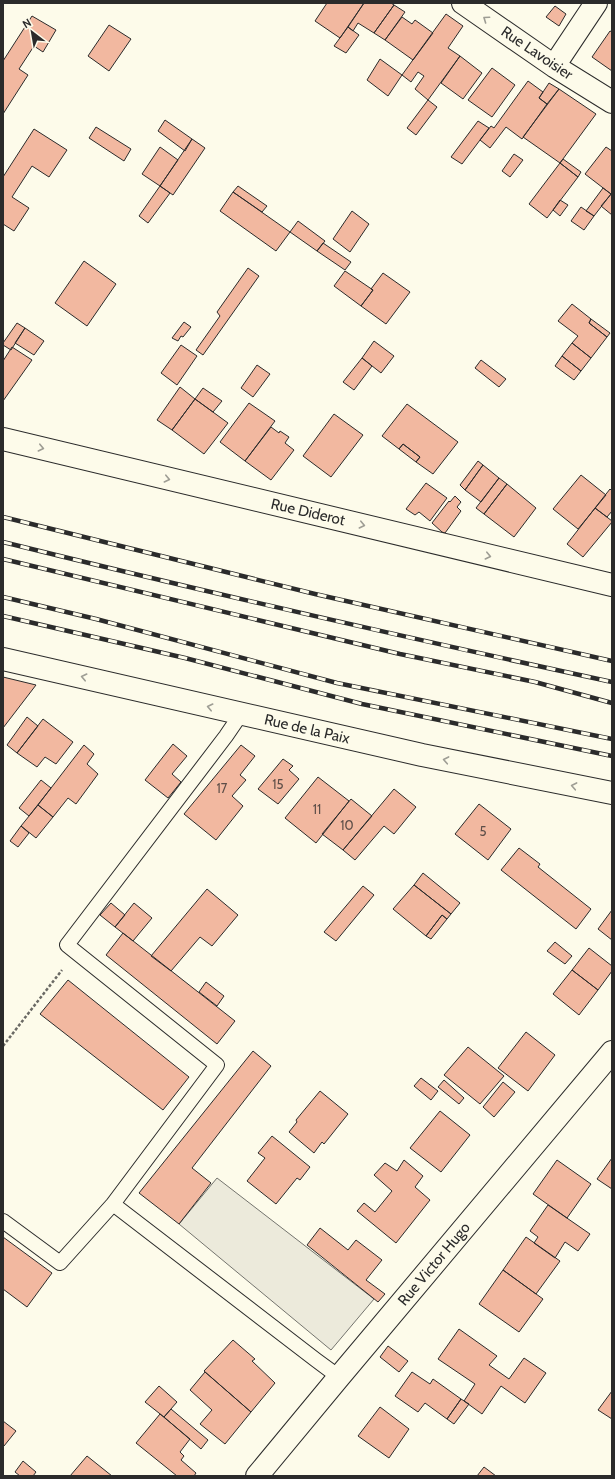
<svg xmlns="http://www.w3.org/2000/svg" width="615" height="1479" viewBox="0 0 615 1479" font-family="Cabin,sans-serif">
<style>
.parking{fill:#eceadb;stroke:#74746e}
.building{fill:#f2b8a0;stroke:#2b2b2b}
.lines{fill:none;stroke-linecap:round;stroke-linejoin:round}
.lane-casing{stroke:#2b2b2b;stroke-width:16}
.street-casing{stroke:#2b2b2b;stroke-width:24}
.path{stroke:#6a6964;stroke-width:2.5;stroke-dasharray:3 2;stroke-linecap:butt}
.lane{stroke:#fdfbea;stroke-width:14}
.street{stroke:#fdfbea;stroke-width:22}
.rail-casing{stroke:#2b2b2b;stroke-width:4.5}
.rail{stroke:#fdfbea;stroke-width:3;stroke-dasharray:9;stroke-linecap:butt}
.oneway{stroke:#9e9d94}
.labels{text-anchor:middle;stroke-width:3;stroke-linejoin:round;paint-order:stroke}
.number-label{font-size:13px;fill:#5d4e48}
.street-label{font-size:15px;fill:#2b2b2b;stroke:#fdfbea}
</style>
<rect width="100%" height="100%" fill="#fdfbea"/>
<!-- parking -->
<path class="parking" d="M217,1178L374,1299L331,1350L179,1224Z"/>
<!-- building -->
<path class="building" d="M327,3H364L340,38L315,21Z
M364,3H391L394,5L374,33L358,23L353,31L348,27Z
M394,5L405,12L385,40L374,33Z
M555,6L566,14L559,26L546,17Z
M446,14L463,26L448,48L460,56L428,100L415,89L424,76L418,72L411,82L402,75Z
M32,16L56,30L43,52L34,46L19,69L28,75L3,114V61Z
M402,17L412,24L415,20L433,33L413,60L385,40Z
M109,25L131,39L109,71L88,56Z
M348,27L359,35L346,53L334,46Z
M610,31L612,32V71L592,57Z
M460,56L482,73L463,99L441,83Z
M380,59L402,75L388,96L367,80Z
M492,68L515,85L492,117L468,100Z
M528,81L543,92L539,98L547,104L522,139L506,127L490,148L480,140L491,126L494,128Z
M549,83L559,89L547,104L539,98Z
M559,89L596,114L560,163L523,137Z
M428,100L437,107L416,135L407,128Z
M165,120L192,139L185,151L158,131Z
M478,121L489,128L462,164L451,157Z
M96,127L131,149L124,161L89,138Z
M34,129L67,150L49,177L32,166L12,197L29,208L14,231L3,224V177Z
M192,139L205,148L173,195L160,186Z
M160,147L178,160L160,186L142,174Z
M606,147L612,151V193L611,194L585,174Z
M514,154L523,160L510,177L502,171Z
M563,159L581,172L578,177L560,163Z
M560,163L578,177L547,218L529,204Z
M160,186L170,193L148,223L139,216Z
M238,186L267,206L262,212L233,192Z
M603,188L611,194L594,216L586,211Z
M233,192L290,232L276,251L220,211Z
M612,193V215L601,206Z
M560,200L568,205L560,216L553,210Z
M581,207L594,216L584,230L571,221Z
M352,211L369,224L350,252L333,239Z
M298,221L325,241L317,251L290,232Z
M323,243L351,262L345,270L317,251Z
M84,261L116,284L87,326L55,303Z
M248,268L259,276L203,355L196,350L220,316L217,312Z
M345,271L373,290L361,306L334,286Z
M383,273L410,292L386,324L361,306L373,290L371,289Z
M572,304L591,319L589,323L607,337L591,358L572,343L578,336L558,321Z
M591,319L610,333L607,337L589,323Z
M184,322L191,327L183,337L181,336L178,341L172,338Z
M17,323L25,328L11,350L3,345V343Z
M25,328L44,341L34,355L15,343Z
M374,341L394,356L381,373L362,358Z
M572,343L591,358L581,371L562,356Z
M181,345L197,356L177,385L161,373Z
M12,347L32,360L3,401V361Z
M562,356L581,371L574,380L555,366Z
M362,358L372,366L354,390L343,382Z
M481,360L506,379L499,387L475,368Z
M257,365L270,374L253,397L241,388Z
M180,387L195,399L172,430L157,420Z
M203,388L222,401L213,412L195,399Z
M195,399L228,423L204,454L172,430Z
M249,403L275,421L245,461L220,442Z
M407,404L458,442L433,474L416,462L420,457L403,444L399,449L382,436Z
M334,414L363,435L331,477L303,456Z
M271,427L279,433L280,431L289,437L285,443L294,450L271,480L245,461Z
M403,444L420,457L416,462L399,449Z
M478,461L483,465L465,490L460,485Z
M483,465L499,478L481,502L465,490Z
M581,475L606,495L578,529L553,509Z
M499,478L507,484L484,514L476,508Z
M426,483L447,498L430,521L419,512L415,515L406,509Z
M507,484L536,508L514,537L484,514Z
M610,489L612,491V511L607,517L595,508Z
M455,496L461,502L457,507L461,511L445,533L442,532L432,523L449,501L450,502Z
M595,508L612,521V522L583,557L567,544Z
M3,677L36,685L3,728Z
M27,717L38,726L17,753L7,745Z
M43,719L73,742L56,764L45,757L37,767L17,753Z
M173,744L187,756L172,774L181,782L168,798L145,780Z
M84,745L94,754L87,764L98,774L76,804L68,798L53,817L38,805Z
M241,745L255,756L240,775L246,780L232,796L243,806L216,840L184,814Z
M283,759L293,766L289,770L299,779L278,804L258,789Z
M318,777L349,801L316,843L285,818Z
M41,780L51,788L29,816L19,808Z
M394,789L416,807L394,834L384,826L355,860L343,850Z
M351,799L372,816L343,850L322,834Z
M479,804L511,829L488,860L455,834Z
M38,805L53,817L36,838L21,826Z
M21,826L29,833L18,847L10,841Z
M519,848L540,864L538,867L591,909L576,929L501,870Z
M423,873L460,903L451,914L414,885Z
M414,885L451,914L447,919L442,915L426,936L393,909Z
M363,886L374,895L336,941L324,932Z
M207,889L238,915L212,946L200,937L171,971L151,956Z
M111,903L125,915L115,927L100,915Z
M134,903L152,918L133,941L115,927Z
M612,910V940L598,929Z
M442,915L447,919L431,939L426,936Z
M123,933L235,1021L217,1044L106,955Z
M555,942L572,956L565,964L547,951Z
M589,948L612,966V971L598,990L572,970Z
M572,970L598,990L579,1015L553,994Z
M68,980L189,1077L163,1110L40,1014Z
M206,982L224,996L217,1006L199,992Z
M526,1032L555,1055L528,1091L498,1068Z
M468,1047L504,1076L480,1104L444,1075Z
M253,1051L271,1066L192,1168L211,1183L179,1224L139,1193Z
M421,1078L438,1091L431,1100L414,1086Z
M444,1080L464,1098L459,1104L438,1087Z
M503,1082L515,1092L494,1117L483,1107Z
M320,1091L348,1114L324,1144L322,1142L314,1153L289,1132L297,1122L296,1120Z
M440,1111L470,1135L441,1172L410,1148Z
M272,1136L310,1167L300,1180L297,1178L276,1204L247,1181L265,1158L258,1153Z
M612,1158V1189L597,1179Z
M404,1160L423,1176L415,1187L430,1200L396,1243L357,1211L364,1203L375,1212L392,1191L374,1175L385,1163L397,1171Z
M557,1160L591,1184L567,1218L533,1194Z
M548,1205L590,1234L578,1251L565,1242L555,1258L534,1243L538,1237L530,1231Z
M320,1228L348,1250L356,1240L382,1260L366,1280L385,1294L378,1302L307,1245Z
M3,1237L52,1273L27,1307L3,1289Z
M526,1237L560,1261L536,1294L503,1270Z
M503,1270L543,1299L519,1332L479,1304Z
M459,1329L497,1356L489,1365L509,1379L524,1358L546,1373L525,1403L501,1386L482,1414L464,1401L475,1384L438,1359Z
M233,1340L255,1359L252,1361L275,1383L251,1412L204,1371Z
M388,1346L408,1361L399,1372L380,1357Z
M205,1372L251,1412L225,1444L200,1424L212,1410L190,1390Z
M412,1372L430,1384L433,1379L461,1399L447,1419L425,1403L418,1412L395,1396Z
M159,1386L177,1402L164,1417L145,1402Z
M612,1391V1419L598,1410Z
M461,1399L469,1404L454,1424L447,1419Z
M380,1407L409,1429L389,1458L358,1436Z
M171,1409L208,1440L201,1449L164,1417Z
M160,1414L190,1439L180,1452L184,1456L181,1460L196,1473L194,1476H177L136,1443Z
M3,1421L16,1431L4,1446L3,1445Z
M87,1456L112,1476H70Z
M23,1461L36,1472L33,1476H20L15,1472Z
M484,1467L496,1476H477Z"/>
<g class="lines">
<defs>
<path id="lane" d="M113,1204L316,1360L339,1377
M3,1221L60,1263L113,1204L217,1065L67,945L226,736L241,714"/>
<path id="street" d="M463,3L554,66L612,102
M554,66L596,3
M3,439L612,585
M3,659L422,755L612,793
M257,1476L339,1377L612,1052"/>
</defs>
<!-- lane casing -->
<use href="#lane" class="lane-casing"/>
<!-- street casing -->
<use href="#street" class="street-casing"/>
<!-- path -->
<path class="path" d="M3,1046L62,970"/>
<!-- lane -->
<use href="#lane" class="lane"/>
<!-- street -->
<use href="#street" class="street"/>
<defs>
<path id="rail" d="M3,517L315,594L612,661
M3,542C205,592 408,638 612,682
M3,559L400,654L535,682L612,703
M3,597L96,619L337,683L612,739
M3,616L185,658L362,704L612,756"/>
</defs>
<!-- rail casing -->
<use href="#rail" class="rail-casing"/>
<!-- rail -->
<use href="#rail" class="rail"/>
</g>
<!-- one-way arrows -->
<defs><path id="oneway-chevron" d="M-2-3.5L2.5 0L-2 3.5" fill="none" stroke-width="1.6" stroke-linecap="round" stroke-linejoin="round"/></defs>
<g class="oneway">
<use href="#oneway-chevron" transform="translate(486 19) rotate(-145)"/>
<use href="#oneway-chevron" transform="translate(41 448) rotate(13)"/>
<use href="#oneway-chevron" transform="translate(167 479) rotate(13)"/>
<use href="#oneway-chevron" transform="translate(362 525) rotate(13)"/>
<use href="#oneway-chevron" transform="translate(488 556) rotate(13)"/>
<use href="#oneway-chevron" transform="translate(84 677) rotate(-167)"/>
<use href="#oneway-chevron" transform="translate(210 707) rotate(-167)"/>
<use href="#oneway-chevron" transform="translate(446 760) rotate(-169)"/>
<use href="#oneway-chevron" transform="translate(574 786) rotate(-169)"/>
</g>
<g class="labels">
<!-- number labels -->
<g class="number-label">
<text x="278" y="789">15</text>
<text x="222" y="793">17</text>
<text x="317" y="814">11</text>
<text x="347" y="830">10</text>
<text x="483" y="836">5</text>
</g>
<!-- street labels -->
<g class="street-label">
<text transform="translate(537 53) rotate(34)" y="5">Rue Lavoisier</text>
<text transform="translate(308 512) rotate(13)" y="5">Rue Diderot</text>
<text transform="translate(307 729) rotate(13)" y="5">Rue de la Paix</text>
<text transform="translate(434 1264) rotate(-50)" y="5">Rue Victor Hugo</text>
</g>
</g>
<!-- border -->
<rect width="615" height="1479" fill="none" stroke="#2b2b2b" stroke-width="8"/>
<!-- north arrow -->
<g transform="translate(32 32) rotate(329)" stroke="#fdfbea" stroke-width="3" paint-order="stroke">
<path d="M0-3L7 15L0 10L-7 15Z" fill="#2b2b2b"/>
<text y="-6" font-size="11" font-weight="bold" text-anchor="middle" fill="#2b2b2b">N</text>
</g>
</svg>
